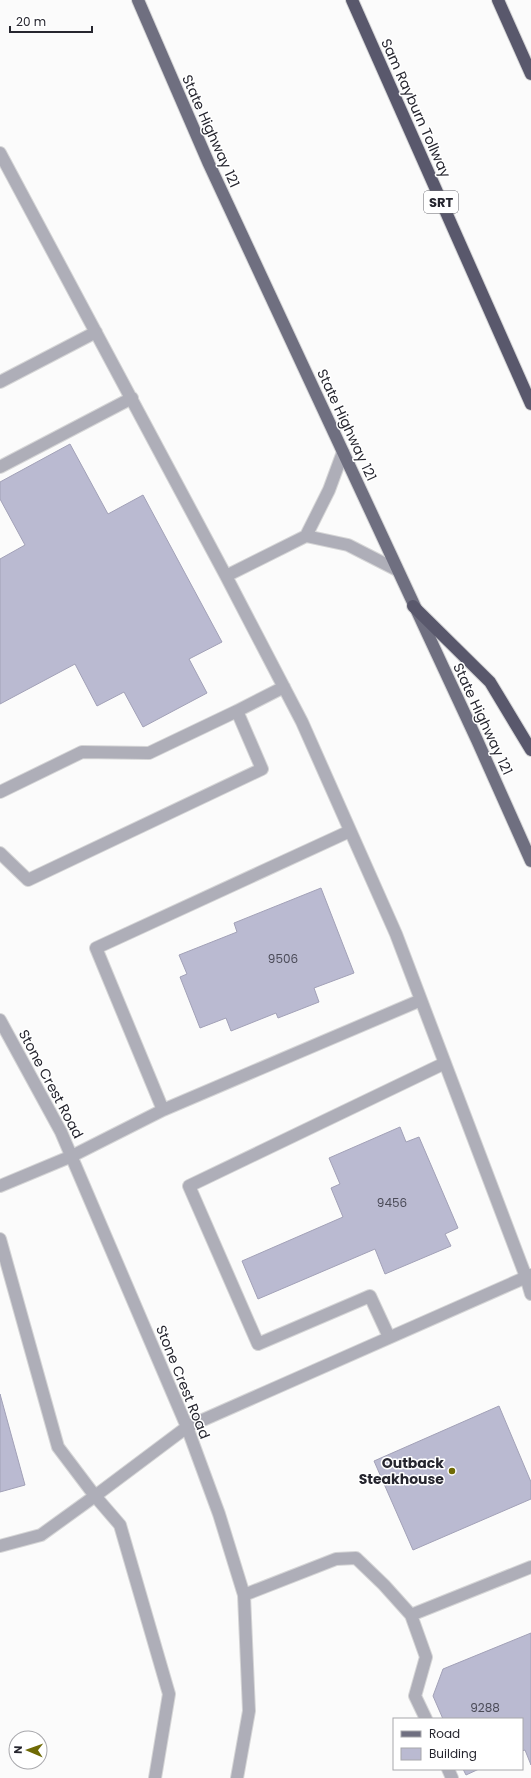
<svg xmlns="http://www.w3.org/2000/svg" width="531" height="1778" viewBox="0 0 531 1778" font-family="Poppins,sans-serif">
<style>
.building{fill:#babad1;stroke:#a2a1b7}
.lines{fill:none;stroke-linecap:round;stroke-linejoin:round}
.minor-casing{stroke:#d5d5d6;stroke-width:14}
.major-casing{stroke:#d5d5d6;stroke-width:14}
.highway-casing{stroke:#d5d5d6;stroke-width:14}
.minor{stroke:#aeaeb8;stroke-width:12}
.major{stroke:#6f6f80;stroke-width:12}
.highway{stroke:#59586c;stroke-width:12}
.poi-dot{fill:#6f6a04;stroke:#fff;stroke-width:1.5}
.labels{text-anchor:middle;stroke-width:3;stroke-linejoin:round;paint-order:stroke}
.number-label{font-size:12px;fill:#4b4b58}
.shield{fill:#fff;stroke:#67676d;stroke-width:1}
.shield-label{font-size:13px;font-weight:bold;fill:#26262f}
.street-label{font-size:14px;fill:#26262f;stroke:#fff}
.poi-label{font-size:14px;font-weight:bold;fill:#26262f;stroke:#fff;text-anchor:end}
</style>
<rect width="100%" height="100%" fill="#fbfbfb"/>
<!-- building -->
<path class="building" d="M70,444L108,514L143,495L222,642L189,659L207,693L143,727L124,692L97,706L75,664L0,704V559L25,545L0,499V482Z
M321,888L354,973L314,988L319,1002L278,1018L276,1013L231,1031L226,1018L200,1028L180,977L187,974L179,955L237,932L234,923Z
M400,1127L406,1142L419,1137L458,1228L445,1234L451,1246L385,1274L375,1249L258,1299L242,1261L343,1217L331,1188L340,1184L329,1158Z
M0,1394L25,1485L0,1492Z
M499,1406L531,1482V1499L413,1550L374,1461Z
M531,1633V1765L525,1750L522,1751V1719H443L433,1696L443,1669Z
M463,1769H479L466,1775Z"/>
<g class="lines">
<defs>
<path id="minor" d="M0,153L226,576L302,722L396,934L526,1277L531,1294
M0,382L96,332
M0,467L132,398
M306,536L348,545L397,570
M226,576L306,536L329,490L343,452
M0,792L82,752L149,753L237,711
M0,853L28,880L262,769L237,711L284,687
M0,1020L61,1132L187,1427L219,1514L244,1595L249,1711L237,1778
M163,1110L96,948L350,831
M0,1186L72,1156L163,1110L421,1000
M0,1239L58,1447L95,1496L187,1427L531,1275
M389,1337L370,1296L258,1344L189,1186L445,1063
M0,1546L41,1535L95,1496L120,1525L169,1694L155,1778
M244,1595L336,1559L356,1558L384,1585L411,1615L531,1567
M411,1615L426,1657L415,1696L426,1719
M448,1769L452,1778"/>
<path id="major" d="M138,0L209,164L477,740L531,861"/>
<path id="highway" d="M352,0L531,404
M498,0L531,74
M413,606L490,682L531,750"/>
</defs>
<!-- minor casing -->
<use href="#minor" class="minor-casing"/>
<!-- major casing -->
<use href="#major" class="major-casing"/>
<!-- highway casing -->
<use href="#highway" class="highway-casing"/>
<!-- minor -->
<use href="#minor" class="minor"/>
<!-- major -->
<use href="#major" class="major"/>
<!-- highway -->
<use href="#highway" class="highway"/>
</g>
<!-- markers -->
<circle class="poi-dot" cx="452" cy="1471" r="4"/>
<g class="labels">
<!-- number labels -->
<g class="number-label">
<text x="283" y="963">9506</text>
<text x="392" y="1207">9456</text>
<text x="485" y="1712">9288</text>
</g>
<!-- shield labels -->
<rect class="shield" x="424" y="191" width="34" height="22" rx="3"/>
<g class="shield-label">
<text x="441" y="207">SRT</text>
</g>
<!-- street labels -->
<g class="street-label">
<text transform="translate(416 108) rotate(66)" y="5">Sam Rayburn Tollway</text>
<text transform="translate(211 131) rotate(66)" y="5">State Highway 121</text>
<text transform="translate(347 425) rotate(65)" y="5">State Highway 121</text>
<text transform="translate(483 719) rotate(65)" y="5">State Highway 121</text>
<text transform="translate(51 1084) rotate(62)" y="5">Stone Crest Road</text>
<text transform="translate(183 1382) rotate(68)" y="5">Stone Crest Road</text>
</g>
<!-- poi labels -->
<g class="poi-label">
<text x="444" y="1468">Outback<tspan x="444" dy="16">Steakhouse</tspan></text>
</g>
</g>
<!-- legend -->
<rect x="393" y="1718" width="130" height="52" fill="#ffffff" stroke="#a8a8ac"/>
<rect x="401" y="1731" width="20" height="6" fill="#6f6f80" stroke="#a8a8ac"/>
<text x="429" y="1738" font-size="12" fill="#26262f">Road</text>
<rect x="401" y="1748" width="20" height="12" fill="#babad1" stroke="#a8a8ac"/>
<text x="429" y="1758" font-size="12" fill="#26262f">Building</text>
<!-- north arrow -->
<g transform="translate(28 1750) rotate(272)"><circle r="19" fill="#ffffff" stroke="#a8a8ac"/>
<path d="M0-3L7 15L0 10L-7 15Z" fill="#6f6a04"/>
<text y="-6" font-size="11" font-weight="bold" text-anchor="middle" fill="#26262f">N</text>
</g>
<!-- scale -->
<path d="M10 26v6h82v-6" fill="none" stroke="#26262f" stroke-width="2"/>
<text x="16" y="26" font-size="12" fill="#26262f" stroke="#ffffff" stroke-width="3" paint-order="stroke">20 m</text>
</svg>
